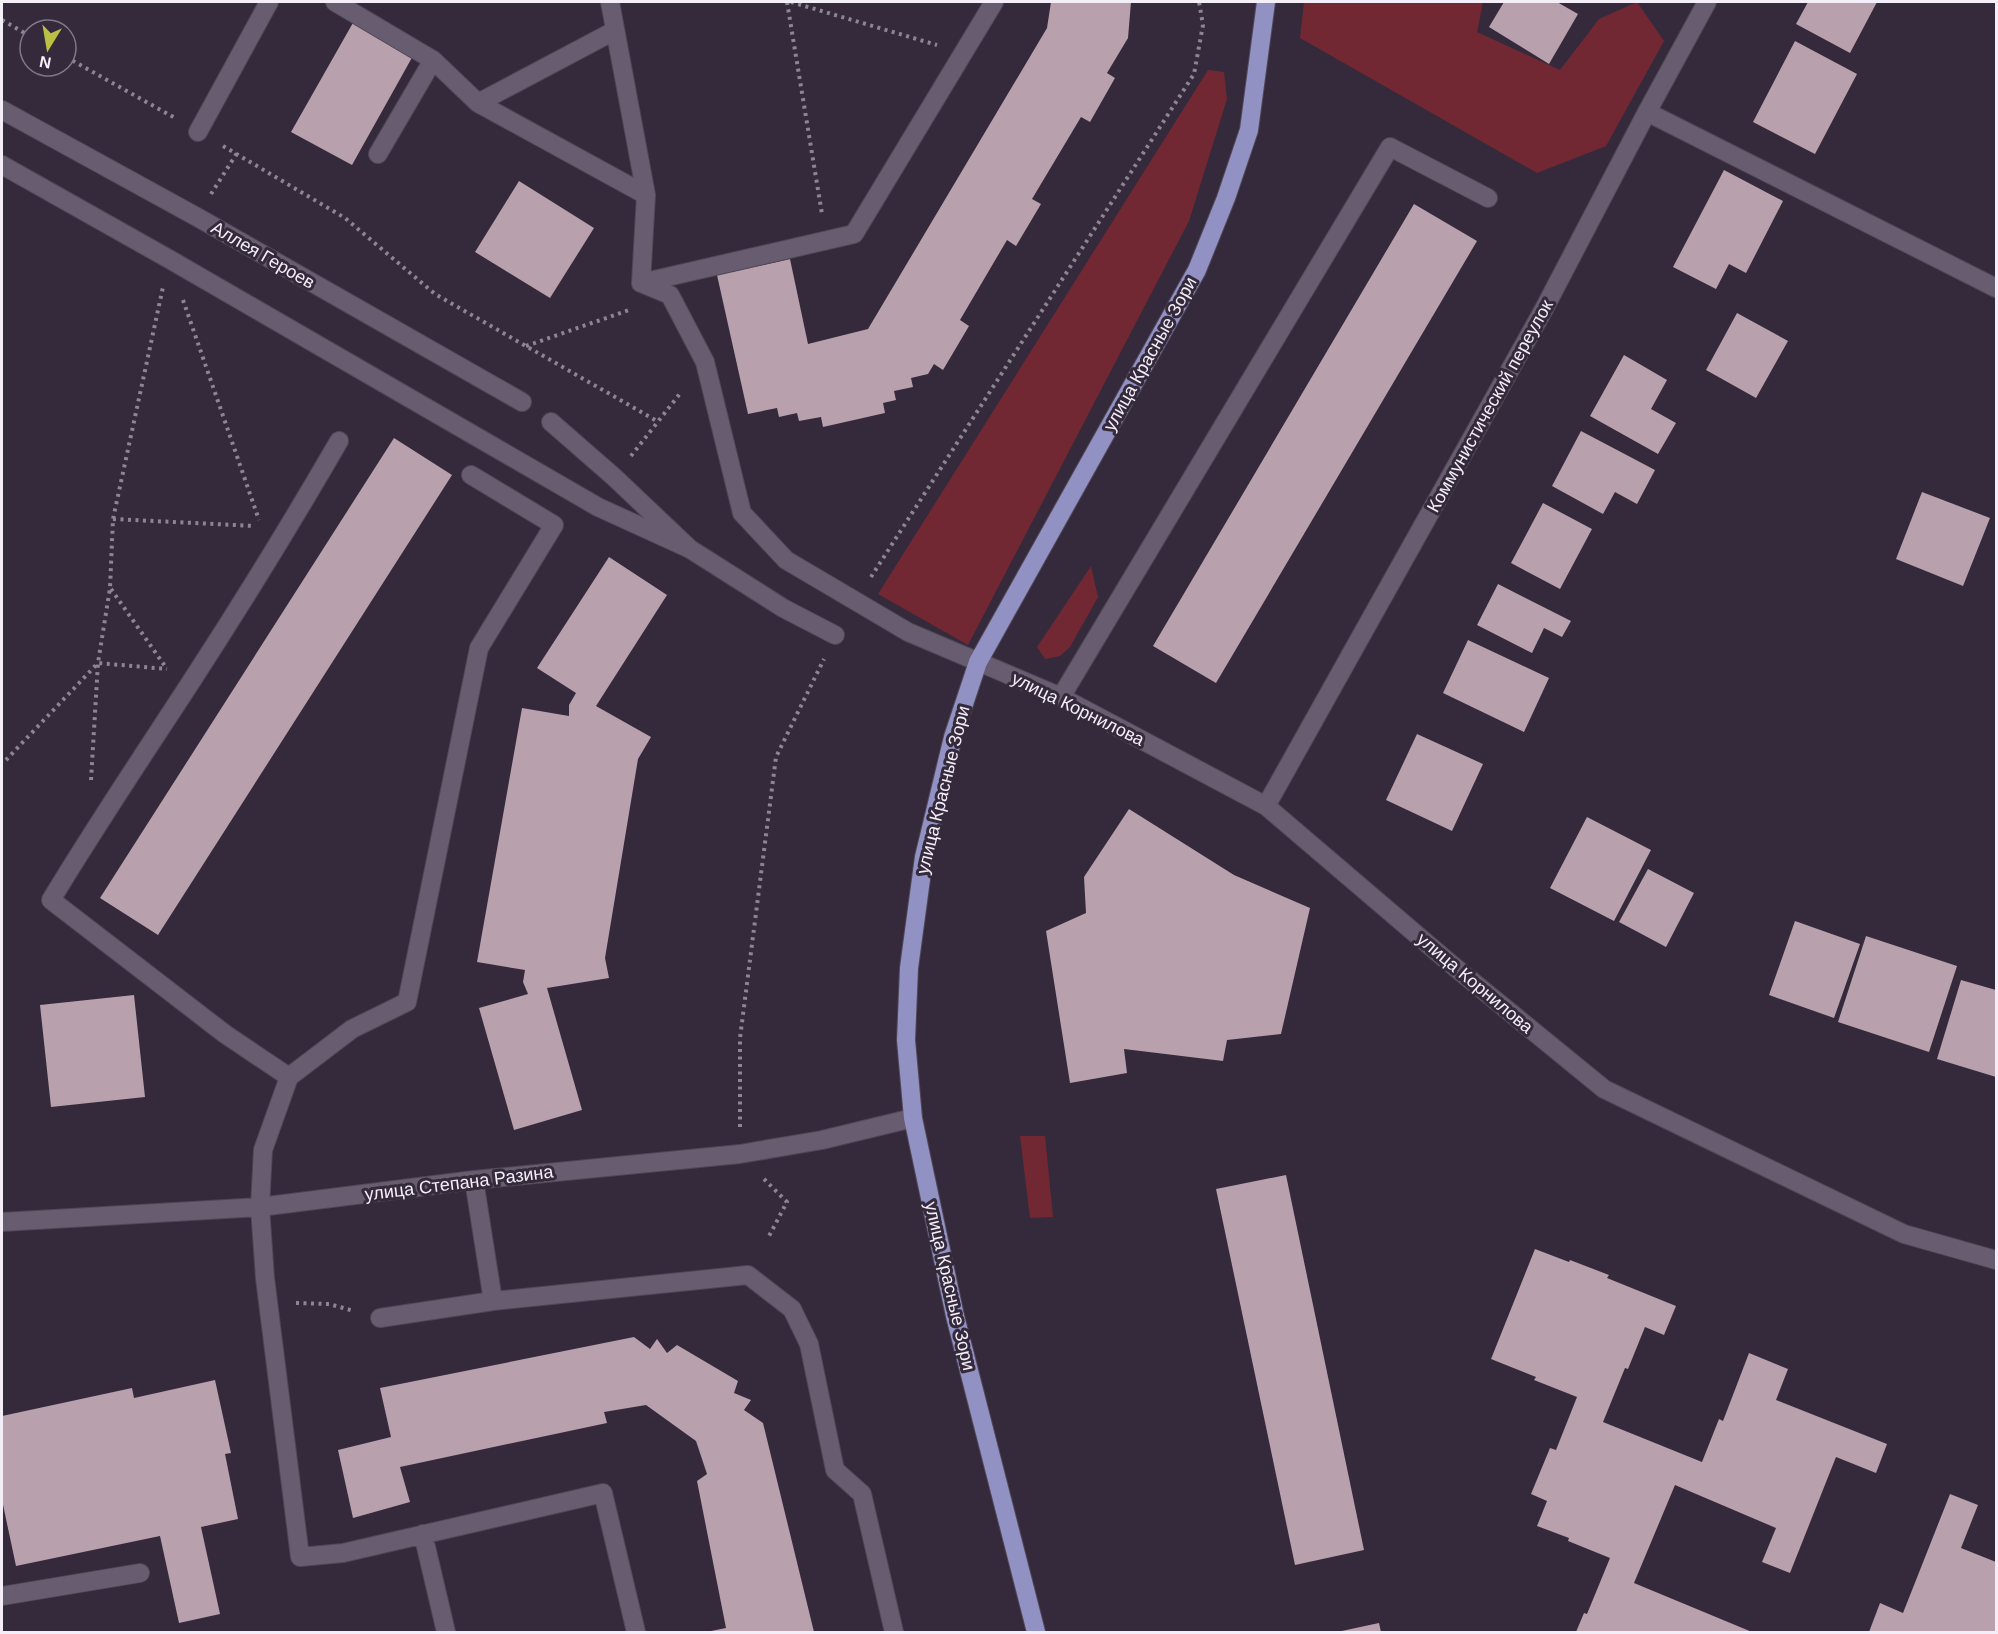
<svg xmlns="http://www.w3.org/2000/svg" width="1998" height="1634" viewBox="0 0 1998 1634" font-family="Helvetica,sans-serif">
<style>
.green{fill:#722833}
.building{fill:#b8a0ad}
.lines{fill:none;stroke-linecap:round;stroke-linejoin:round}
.minor-casing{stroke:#504756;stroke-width:20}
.major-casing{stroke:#504756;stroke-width:20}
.path{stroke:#8d8593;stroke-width:4;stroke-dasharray:3 4.5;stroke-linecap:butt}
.minor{stroke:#685d70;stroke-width:18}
.major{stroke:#9191c3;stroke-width:18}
.labels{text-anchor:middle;stroke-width:6;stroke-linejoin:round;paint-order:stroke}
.street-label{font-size:18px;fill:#f4eef9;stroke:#342a3b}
</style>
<rect width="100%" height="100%" fill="#342a3b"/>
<!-- green -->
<path class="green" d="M1304,2H1483L1477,32L1560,70L1599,19L1637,2L1664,41L1606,146L1537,173L1300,38Z
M1208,70L1224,72L1227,99L1189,221L968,645L878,594Z
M1091,566L1098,597L1070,647L1060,656L1045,659L1037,647Z
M1020,1136H1045L1053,1217L1030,1218Z"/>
<!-- building -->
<path class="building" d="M1051,2H1131L1128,38L1107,73L1115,78L1090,122L1081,117L1032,199L1041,204L1016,246L1007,240L960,320L969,326L943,370L934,364L928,374L911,378L913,387L894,391L896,400L883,403L885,413L823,427L821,417L799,421L797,413L779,417L777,408L748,414L717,275L790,259L808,344L868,329L1047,28Z
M1504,2H1557L1578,14L1549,64L1489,27Z
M1808,2H1877L1850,53L1796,24Z
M354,21L414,54L352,165L291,132Z
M1795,41L1857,74L1815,154L1753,122Z
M1724,170L1783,201L1746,273L1729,264L1716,289L1673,267Z
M519,181L594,228L550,298L475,252Z
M1414,204L1477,241L1216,683L1153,646Z
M1737,313L1788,341L1756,398L1706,370Z
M1624,355L1667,380L1651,409L1676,423L1658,454L1590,416Z
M1581,431L1655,470L1637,504L1615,492L1603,514L1552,486Z
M394,438L452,475L158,935L100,898Z
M1922,492L1990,518L1963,586L1896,559Z
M1543,503L1592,529L1560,589L1511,563Z
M609,557L667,595L596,706L651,737L638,759L605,958L609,978L547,988L582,1110L514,1130L479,1008L528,994L523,982L525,970L477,962L522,708L569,716V705L576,693L537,668Z
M1498,584L1571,621L1562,637L1544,628L1532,653L1477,625Z
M1468,640L1549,678L1524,732L1443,693Z
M1417,734L1483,764L1452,831L1386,800Z
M1129,809L1234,875L1310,908L1281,1034L1227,1040L1223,1061L1124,1049L1127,1073L1070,1083L1046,931L1086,913L1084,877Z
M1587,817L1651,850L1614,921L1550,888Z
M1648,869L1694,893L1666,947L1619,922Z
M1795,921L1860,944L1834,1018L1769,995Z
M1866,936L1957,966L1929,1052L1838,1022Z
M1961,980L1996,990V1077L1937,1059Z
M134,995L145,1097L51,1107L40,1005Z
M1286,1175L1364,1550L1295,1565L1216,1189Z
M1535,1249L1569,1262L1570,1260L1609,1275L1607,1278L1676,1306L1664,1335L1645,1327L1628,1369L1625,1368L1603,1422L1702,1462L1719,1419L1723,1421L1749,1353L1788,1369L1776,1400L1887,1444L1876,1473L1836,1457L1790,1573L1762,1562L1776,1528L1675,1485L1634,1583L1752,1632H1576L1584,1613L1587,1614L1610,1558L1568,1541L1569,1538L1537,1526L1547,1501L1531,1494L1550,1448L1556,1450L1577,1397L1534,1380L1536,1377L1491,1359Z
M634,1337L650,1349L657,1339L667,1353L677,1345L738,1381L734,1393L751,1400L744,1410L763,1423L814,1632H706L726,1628L697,1481L707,1474L696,1441L646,1405L604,1412L607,1423L400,1467L410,1502L353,1518L338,1450L391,1437L380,1388Z
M215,1380L231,1453L225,1454L238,1519L201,1527L220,1614L179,1623L160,1536L16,1566L2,1500V1416L132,1388L134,1398Z
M1950,1494L1978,1505L1961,1548L1996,1562V1632H1869L1880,1603L1903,1613Z
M1379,1623L1381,1632H1337Z"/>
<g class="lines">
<defs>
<path id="minor" d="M335,2L433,60L478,103L646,195
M610,2L646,195L641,283L670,295L705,362L742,513L786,560L908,632L1061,697L1266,806L1451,964L1604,1089L1904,1234L1996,1260
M478,103L614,31
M2,110L197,217L522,402
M1647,112L1996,288
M198,132L269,2
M378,154L433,60
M2,165L169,259L598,507L690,549
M641,283L854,234L994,2
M551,422L614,477L690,549L783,608L835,635
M471,475L554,525L479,648L407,1002L352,1029L289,1077L263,1150L260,1207L265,1278L300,1557L343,1553L603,1493L636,1632
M1061,697L1390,147L1488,198
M1266,806L1544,309L1647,112L1707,2
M289,1077L225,1034L51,900C95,827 142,757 189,685C241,605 291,524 339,441
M474,1180L493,1301
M2,1222L260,1207L474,1180L740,1154L822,1140L913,1118
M380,1318L493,1301L748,1275L792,1309L809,1344L835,1470L862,1494L894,1632
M423,1534L446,1632
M2,1596L140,1573"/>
<path id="major" d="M1036,1632L955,1316L913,1118L906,1040L909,968L924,857L953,737L978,662L1197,270L1226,198L1249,130L1266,2"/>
</defs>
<!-- minor casing -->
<use href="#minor" class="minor-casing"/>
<!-- major casing -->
<use href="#major" class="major-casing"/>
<!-- path -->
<path class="path" d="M787,2L822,214
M791,2L937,45
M2,20L30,36
M66,57L175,118
M223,146L345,218L435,294L657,421
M211,194L237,153
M183,300L259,520
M526,346L629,310
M631,456L682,391
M113,519L254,526
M871,577L1194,74L1203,25L1199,2
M111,589L167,669
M6,760L98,663L167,669
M91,780L98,663L110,588L113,519L163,287
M740,1127V1038L776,757L824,659
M764,1179L787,1202L768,1238
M296,1303L329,1304L354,1311"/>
<!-- minor -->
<use href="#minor" class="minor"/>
<!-- major -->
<use href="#major" class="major"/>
</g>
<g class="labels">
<!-- street labels -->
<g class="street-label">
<text transform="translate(263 255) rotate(30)" y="6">Аллея Героев</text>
<text transform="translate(1150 354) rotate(-61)" y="6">улица Красные Зори</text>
<text transform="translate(1490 406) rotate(-61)" y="6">Коммунистический переулок</text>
<text transform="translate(1078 709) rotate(26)" y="6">улица Корнилова</text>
<text transform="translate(943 790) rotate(-76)" y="6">улица Красные Зори</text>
<text transform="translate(1475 983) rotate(40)" y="6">улица Корнилова</text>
<text transform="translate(459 1183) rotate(-7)" y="6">улица Степана Разина</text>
<text transform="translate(950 1286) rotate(77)" y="6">улица Красные Зори</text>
</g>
</g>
<!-- border -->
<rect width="1998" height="1634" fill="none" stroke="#f4eef9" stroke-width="6"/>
<!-- north arrow -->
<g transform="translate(48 48) rotate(191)"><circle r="28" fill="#342a3b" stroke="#817887" stroke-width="1.5"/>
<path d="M0-4.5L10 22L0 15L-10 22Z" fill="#bcbf43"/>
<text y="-9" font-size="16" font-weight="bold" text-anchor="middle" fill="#f4eef9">N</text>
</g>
</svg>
